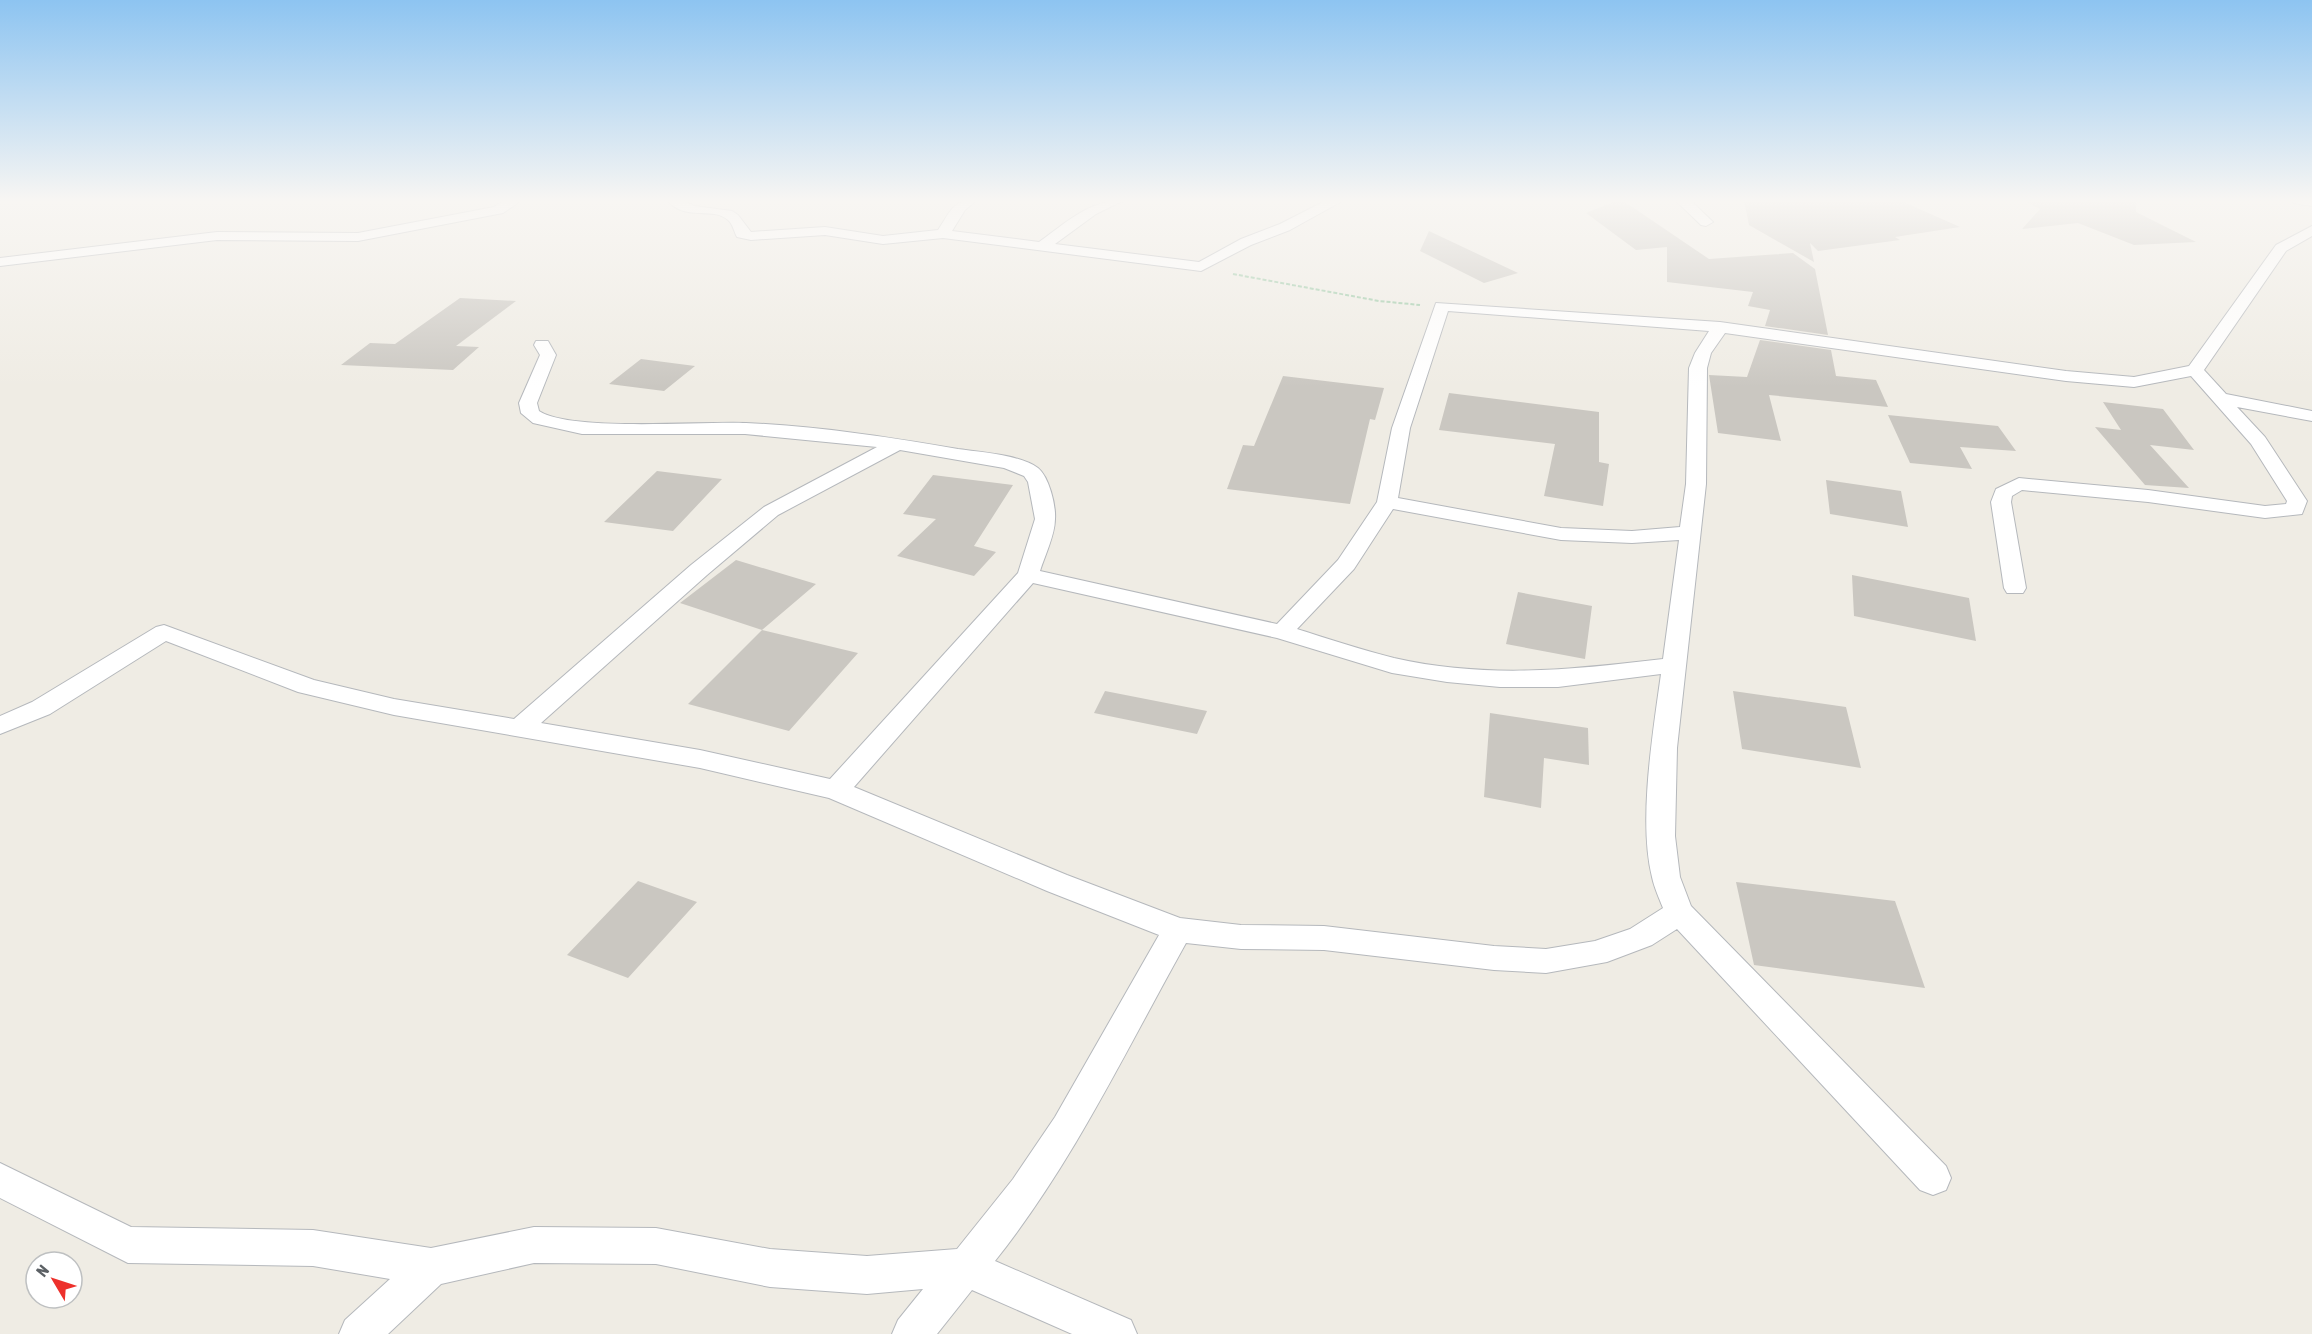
<svg xmlns="http://www.w3.org/2000/svg" width="2312" height="1334" viewBox="0 0 2312 1334" font-family="'Asap Condensed',sans-serif">
<style>
.building{fill:#cac7c1}
.lines{fill:none;stroke-linecap:round;stroke-linejoin:round}
.minor-casing{stroke:#b5b8bc;stroke-width:2}
.path{stroke:#99c8a4;stroke-width:2;stroke-dasharray:4 2;stroke-linecap:butt}
.minor{fill:#fff;fill-rule:evenodd}
</style>
<rect width="100%" height="100%" fill="#efece4"/>
<!-- building -->
<path class="building" d="M1618,200H1622L1709,259L1793,253L1815,269L1828,335L1765,326L1770,310L1748,306L1753,292L1667,282V247L1636,250L1586,213Z
M1744,200H1899L1960,227L1895,237L1900,240L1818,251L1810,243L1814,262L1749,225Z
M2023,200H2136V212L2196,242L2134,245L2078,223L2022,229L2040,209Z
M1429,231L1518,273L1484,283L1420,251Z
M460,298L516,301L456,346L479,347L453,370L341,365L370,343L395,344Z
M1760,340L1831,350L1836,376L1876,380L1888,407L1769,395L1781,441L1718,433L1709,375L1747,377Z
M641,359L695,366L664,391L609,384Z
M1283,376L1384,388L1375,420L1370,419L1350,504L1227,489L1243,445L1254,446Z
M1449,393L1599,412V462L1609,464L1603,506L1544,496L1555,444L1439,430Z
M2103,402L2163,409L2194,450L2150,445L2189,488L2145,485L2095,427L2121,430Z
M1888,415L1998,426L2016,451L1960,447L1972,469L1910,463Z
M657,471L722,479L673,531L604,522Z
M933,475L1013,485L974,546L996,552L974,576L897,556L936,519L903,514Z
M1826,480L1901,491L1908,527L1830,514Z
M736,560L816,584L762,630L680,603Z
M1852,575L1969,598L1976,641L1854,616Z
M1518,592L1592,606L1585,659L1506,644Z
M762,630L858,653L789,731L688,704Z
M1105,691L1207,711L1197,734L1094,713Z
M1733,691L1846,707L1861,768L1742,749Z
M1490,713L1588,728L1589,765L1544,758L1541,808L1484,797Z
M638,881L697,902L628,978L567,955Z
M1736,882L1895,901L1925,988L1754,965Z"/>
<g class="lines">
<defs>
<path id="minor" d="M505,200H522L503,213L358,241L217,240L0,266V258L217,232L358,233L494,207Z
M667,200H682L694,206L732,211L738,215L751,232L825,227L883,236L938,230C951,211 952,200 977,200L965,210L952,231L1039,242C1066,223 1089,200 1124,200L1096,214L1055,244L1199,262L1241,239L1280,224L1327,200H1344L1290,230L1251,245L1201,271L943,238L883,244L825,235L751,240L737,237C734,232 733,224 728,220C712,206 685,222 667,200Z
M1675,200H1690L1713,222L1706,226L1701,225Z
M2292,200H2312V206L2294,203Z
M2312,226V236L2286,251L2204,370L2226,394L2312,411V421L2237,407L2265,437L2307,501L2302,514L2265,518L2148,502L2022,490L2012,496L2011,502L2026,588L2023,593H2007L2004,588L1991,502L1996,489L2019,478L2148,490L2265,506L2286,504L2287,501L2251,444L2191,376L2134,387L2066,381L1725,333L1711,353L1707,368L1706,484L1677,748L1675,836L1680,877L1691,906L1946,1166L1951,1178L1946,1190L1933,1195L1920,1190L1677,929L1652,945L1607,962L1546,973L1494,970L1324,950L1241,949L1186,943C1125,1052 1073,1163 995,1261L1131,1320L1137,1334H1072L972,1290L937,1334H892L898,1320L923,1289L867,1294L770,1287L656,1264L534,1263L441,1284L388,1334H339L345,1320L390,1279L313,1266L128,1263L0,1198V1163L131,1227L313,1230L431,1248L534,1227L656,1228L770,1249L867,1256L957,1249L1013,1179L1055,1117L1159,935L1047,891L829,798L700,768L394,715L298,692L166,641L50,714L0,734V716L32,702L156,627L164,625L314,680L394,699L514,719L691,565L764,507L877,447L745,434H582L533,423L521,413L519,403L540,355L534,345L536,341H548L556,355L537,403L539,411C572,432 701,421 746,423C817,426 888,437 958,449C980,452 1021,455 1038,468C1049,477 1056,505 1055,519C1055,535 1045,555 1040,571L1277,624L1338,560L1377,502L1392,428L1436,303L1720,322L2066,371L2134,377L2189,366L2276,245ZM1448,311L1709,331L1695,353L1689,368L1686,484L1680,527L1632,531L1561,528L1398,498L1410,428ZM900,450L1004,468L1024,476L1028,482L1035,519L1018,573L830,779L700,750L541,723L707,575L778,515ZM1393,509L1561,540L1632,543L1679,540L1663,659C1570,670 1487,679 1394,658C1362,650 1329,639 1297,629L1354,569ZM1033,583L1277,638L1392,673L1447,682L1500,687H1558L1661,674C1653,732 1638,821 1652,877C1654,887 1659,898 1663,908L1630,929L1595,941L1546,949L1494,946L1324,926L1241,925L1180,918L1067,875L854,787Z"/>
</defs>
<!-- minor casing -->
<use href="#minor" class="minor-casing"/>
<!-- path -->
<path class="path" d="M1233,274L1379,301L1420,305"/>
<!-- minor -->
<use href="#minor" class="minor"/>
</g>
<!-- sky -->
<linearGradient id="sky" x2="0" y2="1"><stop stop-color="#8dc4f1"/><stop offset="0.52" stop-color="#f8f6f3"/><stop offset="1" stop-color="#f8f6f3" stop-opacity="0"/></linearGradient>
<rect width="2312" height="387" fill="url(#sky)"/>
<!-- north arrow -->
<g transform="translate(54 1280) rotate(309)"><circle r="28" fill="#ffffff" stroke="#bec0c1" stroke-width="1.5"/>
<path d="M0-4.5L10 22L0 15L-10 22Z" fill="#ed312c"/>
<text y="-9" font-size="16" font-weight="bold" text-anchor="middle" fill="#5c6165">N</text>
</g>
</svg>
